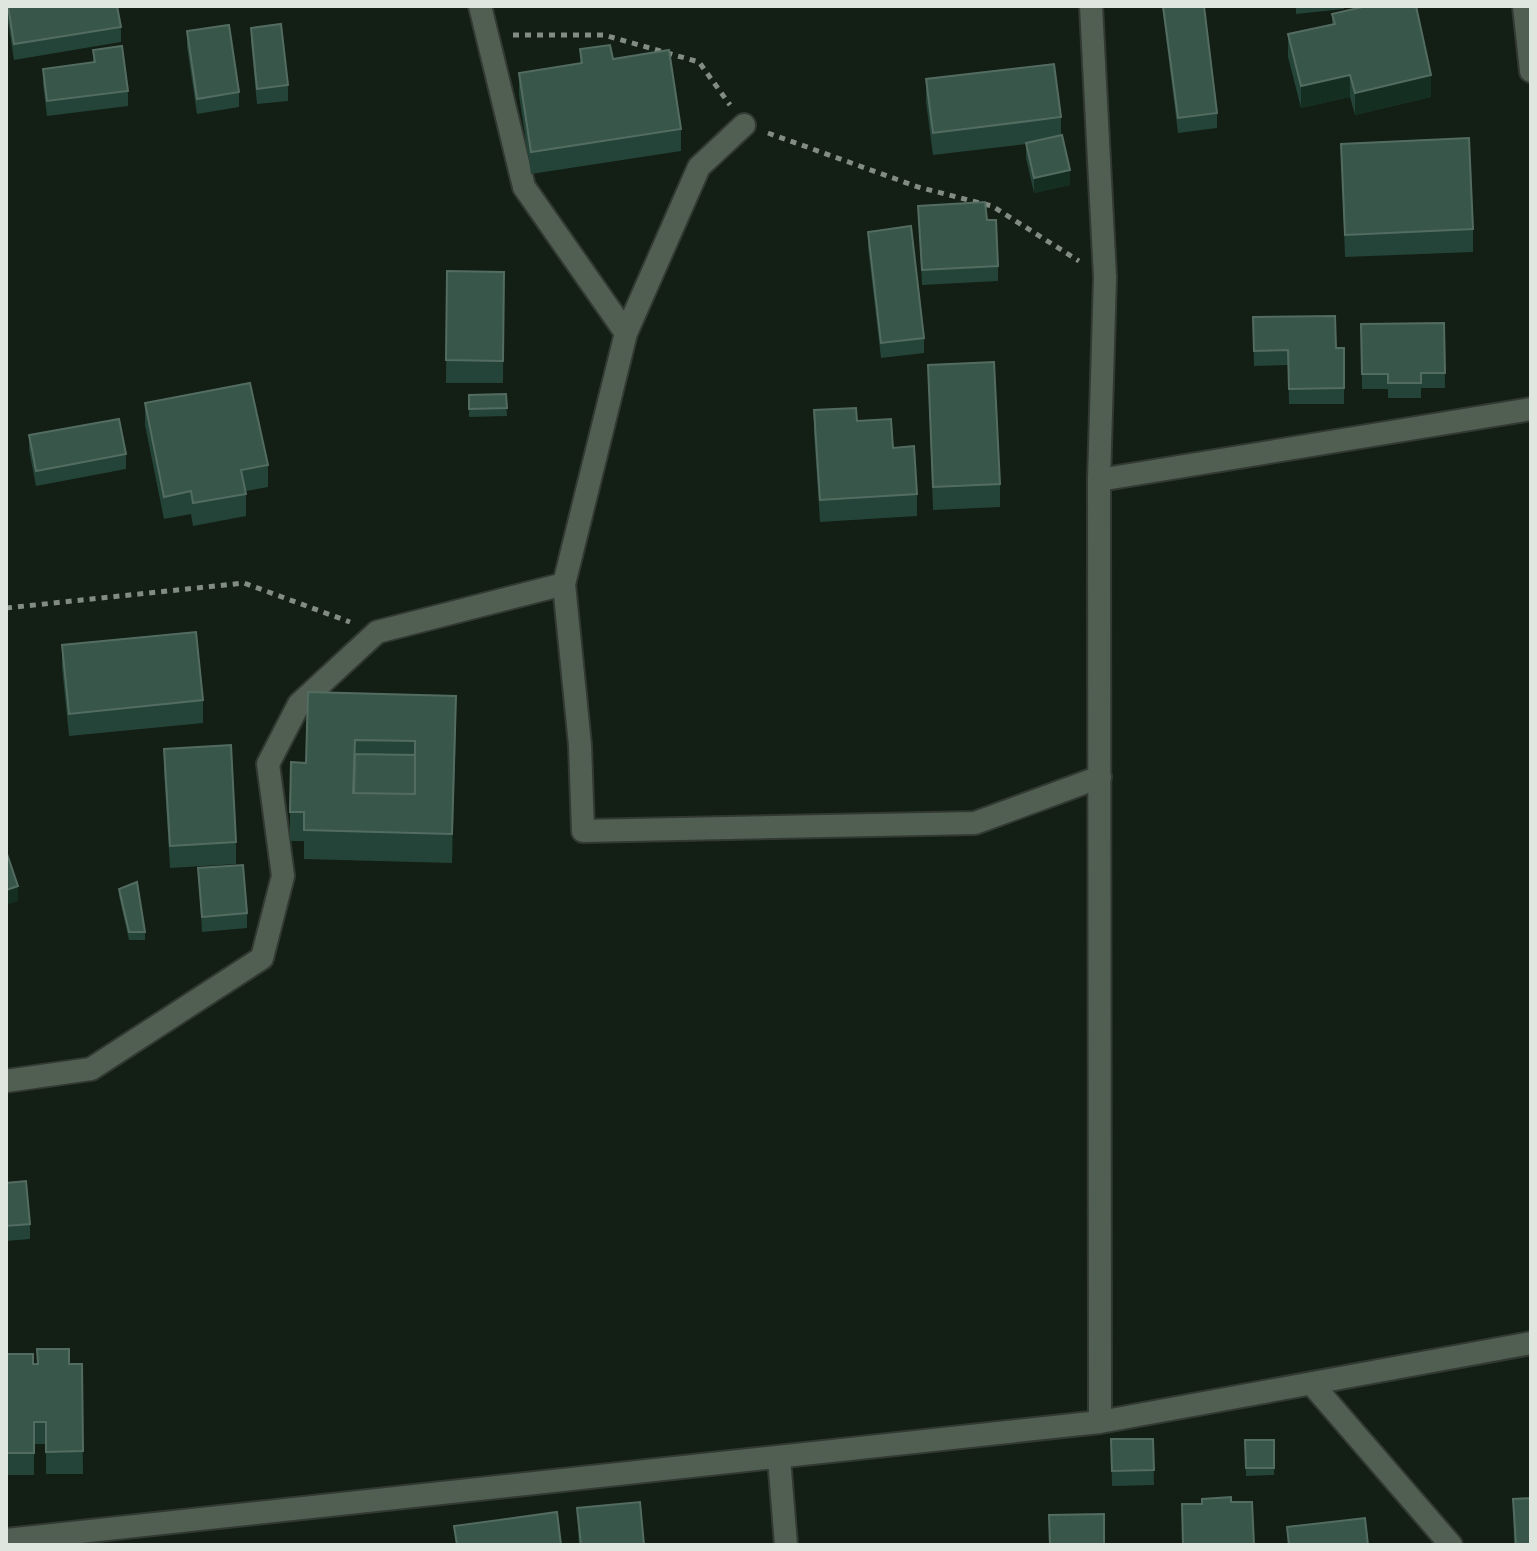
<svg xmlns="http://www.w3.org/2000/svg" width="1537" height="1551" viewBox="0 0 1537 1551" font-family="Quicksand,sans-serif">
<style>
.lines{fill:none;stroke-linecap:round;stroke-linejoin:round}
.minor-casing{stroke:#323933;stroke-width:26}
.path{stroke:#838c84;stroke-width:5;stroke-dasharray:6 6;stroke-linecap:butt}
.minor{stroke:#515f52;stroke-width:22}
.wall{fill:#254439}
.shaded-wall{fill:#152e22}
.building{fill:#39564a;stroke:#536c62;stroke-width:2;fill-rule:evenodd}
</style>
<rect width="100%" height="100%" fill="#131e14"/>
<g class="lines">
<defs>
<path id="minor" d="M480,6L524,187L626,333
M1524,6L1531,71
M744,125L699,167L626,333L564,584L580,745L583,831L975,823L1100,777
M1099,480L1531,409
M6,1081L91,1069L262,958L283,876L268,764L299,704L377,632L564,584
M1312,1384L1451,1545
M1100,1422L1531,1343
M779,1458L786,1545
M6,1540L1100,1422L1099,480L1105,277L1091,6"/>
</defs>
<!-- minor casing -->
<use href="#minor" class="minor-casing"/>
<!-- path -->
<path class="path" d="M513,35H604L699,62L730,105
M768,133L918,187L992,206L1079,261
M6,608L244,583L350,622"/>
<!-- minor -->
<use href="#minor" class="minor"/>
</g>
<!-- wall -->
<path class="wall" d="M8,6L121,27V42L14,60L8,22Z
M1162,6H1204L1217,113V128L1178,133Z
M1296,6H1344V9L1296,14Z
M1332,14L1431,97L1355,115L1350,97L1301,108L1288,57V34L1332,24Z
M251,28L288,85V101L257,104L251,43Z
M187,31L239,92V107L197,114L187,47Z
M580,49L613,59L681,129V151L531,174L519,95V73L580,64Z
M93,50L128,91V106L47,116L43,84V69L93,63Z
M926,79L1061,117V135L1070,185L1034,193L1026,158V144L933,155L926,102Z
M1341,144L1473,229V252L1345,257Z
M918,206L998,266V281L922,285Z
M868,232L924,338V353L881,358L868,247Z
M447,271L504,272L503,383H446Z
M1253,317L1336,348H1344V404H1289L1288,365L1254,366Z
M1444,323L1445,388H1421V398H1388V389H1362L1361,324Z
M928,365L1000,484V507L933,510Z
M506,394L507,416L469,417V395Z
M145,403L268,465V487L246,491V516L193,526L191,514L164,519L145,425Z
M814,410L857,421L893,448L917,494V516L820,522L814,433Z
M29,435L126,454V469L36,486L29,450Z
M62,645L203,700V723L69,736L62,668Z
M308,692L456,725L452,863L304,859V841H290V812L306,763Z
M164,749L236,842V864L170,868L164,771Z
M198,868L247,913V928L202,932Z
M119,889L145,932V940H129L119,896Z
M6,1183L30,1224V1239L6,1241Z
M6,1354L33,1364H82L83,1474H46V1444H34V1475H6Z
M1111,1439H1153L1154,1485L1112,1486Z
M1245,1440H1274V1475L1246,1476Z
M1513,1499L1531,1545H1514Z
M577,1508L644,1545H579Z"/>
<!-- shaded-wall -->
<path class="shaded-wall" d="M1350,75V97L1301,108V86Z
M1431,75V97L1355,115V93Z
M1070,170V185L1034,193V178Z
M456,696V725L452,863V834Z
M18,886V901L6,905V890Z"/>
<!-- building -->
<path class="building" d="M8,6H117L121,27L14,44Z
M1163,6H1204L1217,113L1178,118Z
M1367,6H1416L1431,75L1355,93L1350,75L1301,86L1288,34L1335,24L1332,14Z
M281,24L288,85L257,89L251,28Z
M229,25L239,92L197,99L187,31Z
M610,45L613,59L669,50L681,129L531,152L519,73L582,63L580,49Z
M122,46L128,91L47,101L43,69L95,62L93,50Z
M1054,64L1061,117L933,133L926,79Z
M1062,135L1070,170L1034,178L1026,143Z
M1469,138L1473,229L1345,235L1341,144Z
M985,202L987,220H996L998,266L922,270L918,206Z
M911,226L924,338L881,343L868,232Z
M447,271L504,272L503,361L446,360Z
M1335,316L1336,348H1344V388L1289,389L1288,350L1254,351L1253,317Z
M1444,323L1445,373H1421V383H1388V374H1362L1361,324Z
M994,362L1000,484L933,487L928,365Z
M250,383L268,465L241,470L246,494L193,503L191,491L164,497L145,403Z
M506,394L507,408L469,409V395Z
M856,408L857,421L891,419L893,448L914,446L917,494L820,500L814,410Z
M119,419L126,454L36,471L29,435Z
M196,632L203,700L69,714L62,645Z
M308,692L456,696L452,834L304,830V812H290L291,762L306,763ZM355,740L415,741V794L353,793Z
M231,745L236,842L170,846L164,749Z
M355,754L415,755V794L354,793Z
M6,851L18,886L6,890Z
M243,865L247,913L202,917L198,868Z
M137,882L145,932H129L119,889Z
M26,1181L30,1224L6,1226V1183Z
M37,1349H69V1364H82L83,1451L46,1452V1422H34V1453H6V1354H33V1364H38Z
M1111,1439H1153L1154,1470L1112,1471Z
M1245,1440H1274V1468H1246Z
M1231,1497V1502H1252L1254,1545H1183L1182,1504H1202V1499Z
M1531,1498V1545H1516L1513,1499Z
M640,1502L644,1545H581L577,1508Z
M557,1512L561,1545H457L454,1526Z
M1104,1514V1545H1050L1049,1515Z
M1365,1518L1368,1545H1289L1287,1527Z"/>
<!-- border -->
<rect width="1537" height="1551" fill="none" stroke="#dee6df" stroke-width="16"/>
</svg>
